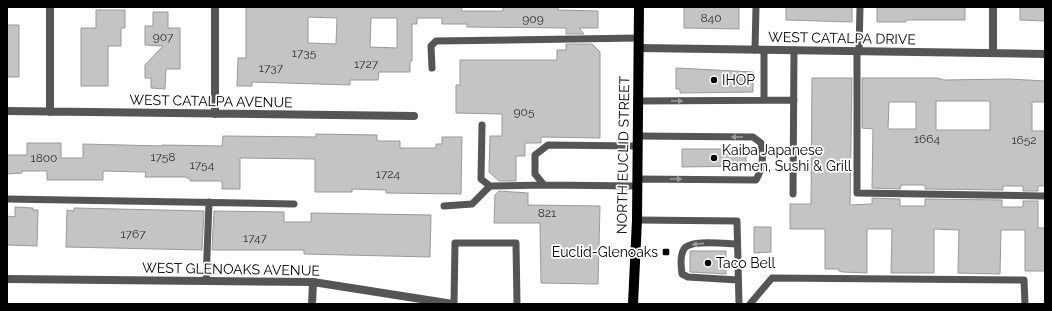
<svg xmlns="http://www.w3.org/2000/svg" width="1052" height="311" viewBox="0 0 1052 311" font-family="Raleway,sans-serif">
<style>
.building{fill:#c4c4c4;stroke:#999;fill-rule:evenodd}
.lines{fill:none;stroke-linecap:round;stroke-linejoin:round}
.service{stroke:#555;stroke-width:7}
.minor{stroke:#555;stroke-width:8}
.tertiary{stroke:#555;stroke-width:8}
.primary{stroke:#000;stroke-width:10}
.oneway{fill:#999}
.poi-dot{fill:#000;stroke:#fff;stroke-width:1.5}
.labels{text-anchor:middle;stroke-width:3.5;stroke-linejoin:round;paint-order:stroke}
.number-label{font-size:12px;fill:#313131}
.street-label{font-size:14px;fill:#000;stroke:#fff}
.poi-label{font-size:14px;fill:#000;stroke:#fff;text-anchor:start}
</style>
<rect width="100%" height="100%" fill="#fff"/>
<!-- building -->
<path class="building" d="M246,7H462L461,11H503V7H558V10L598,11V28H579L584,34H566V28L467,27V24H442V18H417V24H412V61H410V72H379L378,80H350V85L252,82V86H237L238,58H246ZM308,17L337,18L336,44L308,43ZM371,18H397V48L370,47Z
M684,7H739V29L684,28Z
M786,7H852V22L786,20Z
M877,7H965V20H906V22H877Z
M1020,7H1045V21L1020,20Z
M96,10H125V28H121V46H108V86H81V28H96Z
M153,12H168V28H180V69H166L165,89L151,88V78H145V65L163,46L145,45V26H153Z
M7,25H19V77H7Z
M566,44H592L600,52V138L541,137V143H525V156H516V181H499L489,172L490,136H502V114L456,113V85H460V60H557V50H566Z
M676,68L753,72V92L680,93V89H676Z
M812,78H852L850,205L872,204V198L900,199V206H925V199L1002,200V207H1023V201H1038V228H1045V271H1025V230H1001L1000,274L958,273L959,230L934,229V273H891L892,229H867V273L843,272L839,271V269H825V229H790V204H811Z
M862,78H937L944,80L1009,79L1045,81V102H1032V131H1045V186H1038V191H1023V186H1003V190L925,189V185H901L900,189L872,188L873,129L862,128ZM936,101H990V130H936ZM889,102H916V129H888Z
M316,134L377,135V141H400V148H436V144H442V137H462L461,194L386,193V190L352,189V192H315V159L240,158V189H222V181H190V179L185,177H145L146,172L103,171V180H47V171H22V173L7,174V155H27V143H61V158H83V144L162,146V145L222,146L223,136L316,137Z
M682,149H746V166L682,167Z
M499,191L528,193V205L600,206L598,284L541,283L540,223H494L495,195Z
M15,207L33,208V210H38L37,246L7,245V216L15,217Z
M74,208L204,211L202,250L66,247L67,210L74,211Z
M214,211L284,212V222H311V213L431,215L430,257L304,254V250H212Z
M754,227H771V252L754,253Z
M690,251H726V274L690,272Z"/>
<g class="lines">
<!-- service -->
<path class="service" d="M755,50L756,7
M764,50V100
M857,51V193L1045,196
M859,51L860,7
M432,68L431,46L436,41L639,38
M638,101L794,100
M482,125L481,179L490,186L544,185
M637,179L756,180C763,168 764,156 761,143L753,137L638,136
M638,186L544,185L535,174V155L548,145L638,146
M793,194L794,50
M7,199L294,204
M444,206L472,204L490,186
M637,220L737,221L739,304
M737,244C727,244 690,239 684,249C680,255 681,267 682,274L688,277L738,280
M206,281L209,202
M454,304L455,243H516L517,304
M750,304L772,278L1024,280L1025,304"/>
<!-- minor -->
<path class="minor" d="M639,48L1045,54
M7,111L414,116
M50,112V7
M215,114V7
M7,279L313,282L453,304
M312,304L313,282"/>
<!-- tertiary -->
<path class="tertiary" d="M993,53V7"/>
<!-- primary -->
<path class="primary" d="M633,304L637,220L639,7"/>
</g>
<!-- one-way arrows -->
<defs><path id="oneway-solid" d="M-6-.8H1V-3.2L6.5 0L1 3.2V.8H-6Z"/></defs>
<g class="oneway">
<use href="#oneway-solid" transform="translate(677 101)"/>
<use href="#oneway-solid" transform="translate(737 137) rotate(-180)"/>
<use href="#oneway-solid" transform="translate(676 179)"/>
<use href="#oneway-solid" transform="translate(698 244) rotate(174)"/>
</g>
<!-- markers -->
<g class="poi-dot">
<circle cx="714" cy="80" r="4"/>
<circle cx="714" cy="158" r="4"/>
<rect x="662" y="248" width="8" height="8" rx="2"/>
<circle cx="708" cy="263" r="4"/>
</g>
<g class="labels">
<!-- number labels -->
<g class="number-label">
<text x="711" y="22">840</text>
<text x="533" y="23">909</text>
<text x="163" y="41">907</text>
<text x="304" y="57">1735</text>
<text x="366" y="68">1727</text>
<text x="271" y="72">1737</text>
<text x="524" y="116">905</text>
<text x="927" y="143">1664</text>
<text x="1024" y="144">1652</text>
<text x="163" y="161">1758</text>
<text x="44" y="162">1800</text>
<text x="202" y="169">1754</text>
<text x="388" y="178">1724</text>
<text x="547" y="217">821</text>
<text x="133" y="238">1767</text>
<text x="255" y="242">1747</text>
</g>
<!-- street labels -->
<g class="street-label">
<text transform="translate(842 38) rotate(1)" y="5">WEST CATALPA DRIVE</text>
<text transform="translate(211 101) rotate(1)" y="5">WEST CATALPA AVENUE</text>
<text transform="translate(623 155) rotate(-89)" y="5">NORTH EUCLID STREET</text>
<text transform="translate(231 269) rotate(1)" y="5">WEST GLENOAKS AVENUE</text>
</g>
<!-- poi labels -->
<g class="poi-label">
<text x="722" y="85">IHOP</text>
<text x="722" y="155">Kaiba Japanese<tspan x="722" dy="16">Ramen, Sushi &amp; Grill</tspan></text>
<text x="658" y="257" text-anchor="end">Euclid-Glenoaks</text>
<text x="716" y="268">Taco Bell</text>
</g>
</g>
<!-- border -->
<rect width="1052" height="311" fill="none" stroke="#000000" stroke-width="16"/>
</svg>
